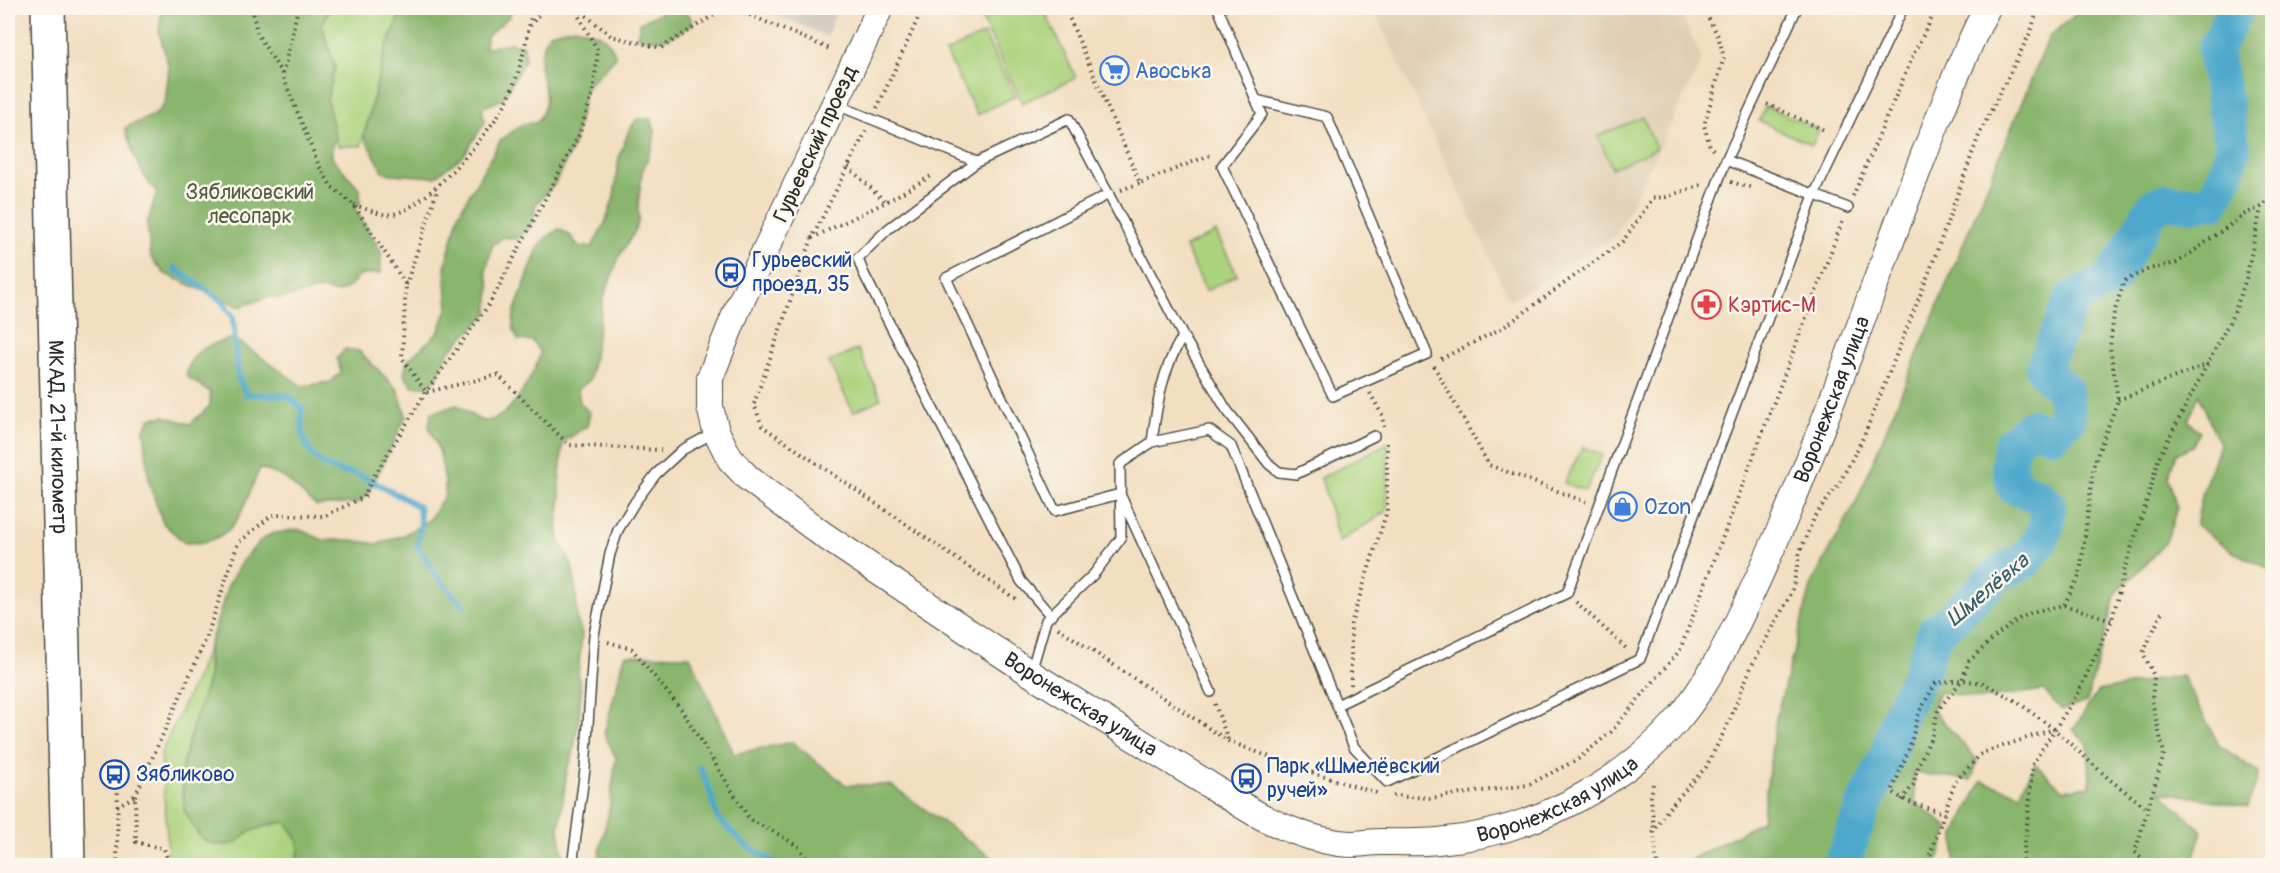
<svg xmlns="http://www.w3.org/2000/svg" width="2280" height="873" viewBox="0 0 2280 873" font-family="Pangolin,sans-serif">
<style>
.built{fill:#dfceb1}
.industrial{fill:#cbc3b8}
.green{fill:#acd37e;stroke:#6c7f54;stroke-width:1.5}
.forest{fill:#89b56d;stroke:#5a704c;stroke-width:1.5}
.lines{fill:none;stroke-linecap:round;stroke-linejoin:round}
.stream{stroke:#4da8cb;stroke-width:6}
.river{stroke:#4da8cb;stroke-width:36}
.lane-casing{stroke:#494641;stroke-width:12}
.secondary-casing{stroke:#494641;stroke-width:28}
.highway-casing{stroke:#494641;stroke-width:36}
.path{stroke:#494641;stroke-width:4;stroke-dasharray:1.5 4.5;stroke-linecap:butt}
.lane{stroke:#fff;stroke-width:9}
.secondary{stroke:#fff;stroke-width:26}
.highway{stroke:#fff;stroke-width:33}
.labels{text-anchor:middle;stroke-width:5;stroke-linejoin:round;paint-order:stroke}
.shop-label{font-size:21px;fill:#366cbe;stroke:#fbf7ec;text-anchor:start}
.street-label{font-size:21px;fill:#2b2b2b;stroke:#fbf7ec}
.park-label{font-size:21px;fill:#525d44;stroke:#fbf7ec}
.transit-label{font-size:21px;fill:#164399;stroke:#fbf7ec;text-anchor:start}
.health-label{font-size:21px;fill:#be3a42;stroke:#fbf7ec;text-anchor:start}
.water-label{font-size:22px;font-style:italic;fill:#395d6b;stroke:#fbf7ec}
</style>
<rect width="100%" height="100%" fill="#fbf7ec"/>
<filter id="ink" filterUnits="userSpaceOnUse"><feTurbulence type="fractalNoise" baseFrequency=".0167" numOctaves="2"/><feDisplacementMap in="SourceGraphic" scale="12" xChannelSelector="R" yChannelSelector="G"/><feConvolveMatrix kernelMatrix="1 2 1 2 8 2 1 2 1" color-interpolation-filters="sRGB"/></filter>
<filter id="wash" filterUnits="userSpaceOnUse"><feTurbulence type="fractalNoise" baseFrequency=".008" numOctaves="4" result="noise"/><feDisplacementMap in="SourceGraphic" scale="24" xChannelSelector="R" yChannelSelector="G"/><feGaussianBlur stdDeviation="1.35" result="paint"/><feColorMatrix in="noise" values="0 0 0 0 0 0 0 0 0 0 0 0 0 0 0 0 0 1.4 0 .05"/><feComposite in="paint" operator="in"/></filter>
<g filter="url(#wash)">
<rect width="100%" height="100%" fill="#f2dec0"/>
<!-- built -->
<path class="built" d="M1373,8H1679L1702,60L1616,236L1510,301Z"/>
<!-- industrial -->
<path class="industrial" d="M760,8H838L827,36Z"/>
<!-- green -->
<path class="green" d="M330,8H403L385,51L361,146H338L327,101L335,67L321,25Z
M977,8H1043L1076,78L1022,103Z
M984,34L1015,96L977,115L946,52Z
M1766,106L1819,130L1812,145L1759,121Z
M1643,117L1656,149L1612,168L1598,136Z
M1216,232L1237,275L1206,291L1185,247Z
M858,349L881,399L853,412L829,362Z
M1388,443L1387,511L1339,542L1321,478Z
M1583,447L1602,455L1586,491L1564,483Z
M216,625C214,633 209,643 208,651C207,662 210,672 207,683C195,730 165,777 193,825C197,832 203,842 212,844C234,848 234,840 249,832C260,827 273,824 285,822C298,834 304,848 294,865H169L161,753L199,672Z"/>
<!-- forest -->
<path class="forest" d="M158,8H330L322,25L335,67L327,101L336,139L332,145V158L360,189V203L355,209L381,251V273L359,275L350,287L337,293L323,289L283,298L268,297L240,307L165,274L151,258L147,224L157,192C139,174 132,152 125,128L156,114L165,103L169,68L159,32L162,11Z
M403,8H512L510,16L487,36L484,48L511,43L524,46L525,60L503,99L482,108L485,122L464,155L435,177L390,174L383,171L364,137L385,51Z
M669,8C684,8 688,10 693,24C674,39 660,43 637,37L640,23Z
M2083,8H2272V570L2233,552L2196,525L2203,491L2219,444L2199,395L2188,421L2200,432L2192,446L2176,454L2168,477L2177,508L2166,542L2136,574L2116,592L2087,702L2062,710L2043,690L1982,699L1939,692L1932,709L1978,761L1971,780L1914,773L1915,802L1949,828L1936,865H1681L1762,821L1776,718L1812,583L1857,500L2049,37Z
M575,27C597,33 608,34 616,57L586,87L573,147L554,185L535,205C535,222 531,230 516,239L503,237L492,246L486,272L490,286L488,313L448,352L437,378L426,386H412L404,375L407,361L438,333L448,307L445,267L459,213L500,141L523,124L536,123C555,97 540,87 540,60C540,51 546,41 549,33Z
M637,119H651L655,131L653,145L642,172L638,207L639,220L634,233L619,257L603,299L590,380L578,389L580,403L590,413L587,426L563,442L559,484L561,498L557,525L559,540L572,565L576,592L577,620L582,633L578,675L581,689L579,718L573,755L567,770L559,830L563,854L561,865H294C304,848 298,834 284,822L271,824L247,833L236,843L222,845L209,843L198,834L184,810L182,767L193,725L207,684L210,670L208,651L228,585L242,561L260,541L271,534L298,529L323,540H351L378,544L404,535L429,520L445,495V481L440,453L429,427L431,413L457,405C464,409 474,418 481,420C509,427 534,372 541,353L532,341L518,340L513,327L514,313L538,248L547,237L559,229L570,235L578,246L592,247L605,223L614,197L619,157L629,130Z
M234,338L302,386L331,382L341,372L337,359L345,349L359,351L398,390L406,416L369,493L358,503L316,506L285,478L260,468C242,507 239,545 185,543L163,523L149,482L144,430L150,418L164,416L190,424L210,406V392L186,376C191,348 210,344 234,338Z
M625,655L690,656L734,754L792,742L846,785H891L1002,865H599L600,848L608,816L616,758L604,734Z
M2182,675L2219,745L2259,773L2248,807L2159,791L2202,831L2191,865H1955V834L1982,781L2020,794L2035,764L2063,790L2090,786L2088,745L2073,730L2098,691Z"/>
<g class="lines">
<!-- stream -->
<path class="stream" d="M174,268L222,301L233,317L238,376L246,394L288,396L302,409C299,439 307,460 338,471C345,473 354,472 361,476C381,485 400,496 419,507L421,526L417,545L438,578L464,606
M700,767L710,791L717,817L744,844L779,866"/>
<!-- river -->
<path class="river" d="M1841,866L1862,810L1888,754L1898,718L1922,671L1934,633L1948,623L1999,573L2023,562L2040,542L2047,522L2048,505L2039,497L2014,486L2009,462L2011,445L2031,427L2052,434L2068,419L2065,392L2043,369L2073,298L2111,280L2154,206L2167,201L2192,204L2213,201L2226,175L2233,148L2215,50L2237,8"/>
</g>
</g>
<g filter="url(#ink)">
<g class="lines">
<defs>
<path id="lane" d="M1218,8L1256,100L1262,114L1222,166L1333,396L1427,354L1327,117L1256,100
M837,105L977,162L1069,119L1183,336C1162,369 1157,404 1152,442
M1726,160L1848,208
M977,162L888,229L858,258L863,272L1021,581L1051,616
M1109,194L946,278L1055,511L1120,494L1211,692
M1183,336L1226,409L1269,464L1279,472L1296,474L1374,436
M1031,672L1046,620L1094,574L1121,538L1120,464L1152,442L1209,430L1231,446L1354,747L1387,782L1640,659L1814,195L1903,8
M1337,705L1567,593L1726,160L1797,8
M572,866L585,769L594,635L610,554L618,530L635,502L656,474L682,450L715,432"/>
<g id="secondary">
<path id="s1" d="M880,8L737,310L710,378V407L716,431L730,459L748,478L822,534L1030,673L1243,806C1274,825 1314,842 1350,844C1360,844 1371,842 1381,842C1400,842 1419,843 1438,841C1526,834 1616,789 1675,723C1717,675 1749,598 1775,541C1831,414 1874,281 1925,152C1945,103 1963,54 1987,8"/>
</g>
<g id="highway">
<path id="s2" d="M48,8L68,866"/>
</g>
</defs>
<!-- lane casing -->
<use href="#lane" class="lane-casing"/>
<!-- secondary casing -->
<use href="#secondary" class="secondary-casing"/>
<!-- highway casing -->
<use href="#highway" class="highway-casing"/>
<!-- path -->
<path class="path" d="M252,8L257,33L282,74L319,166L332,187L354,205L406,285L402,358L426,392
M577,8L611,36L661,48L725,8
M733,8L830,49
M1065,8L1140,183L1213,154
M1703,8L1718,36L1724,57L1704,125L1710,147L1716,152
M530,26L543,9L548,8
M283,74L298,8
M1767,104L1824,130
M877,108L923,8
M866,131L812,238L754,404L762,426L1017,600
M848,167L886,202
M1731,182L1752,188
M1121,190L1140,183
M1853,196L1915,51L1937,8
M354,205C365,208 382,217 393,214C426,208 485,137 503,108C520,79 526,40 533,8
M812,238L886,202L933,175
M406,285L438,188
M1441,359L1504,327L1623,241L1653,198L1666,197L1704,184
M1434,366L1489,465L1586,502
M427,392L498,375L569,445L661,450
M1370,393L1382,415L1384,427
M2118,400L2208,364
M1576,602L1628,650
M2064,605L2112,620
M1058,628L1228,741L1312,773L1377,793
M608,642L632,649L681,709L750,820L780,835L800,848L811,866
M1351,685V624L1387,511V440
M1215,704L1228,740
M1312,773L1343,754
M1653,784L1651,797L1657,866
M135,796L206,639L238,543L272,515L325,516L364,497L371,481L426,392L490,303L579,135L593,93L598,51L574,8
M1393,796L1430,798L1528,785L1578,759L1611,732L1680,650L1843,220
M1902,800L1913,785L1919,763L1932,736L1938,710L1962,680L1969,661L1996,636L2019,619L2032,612L2064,605L2080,574L2094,464L2118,400L2110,347L2114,313L2124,281L2149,269L2177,263L2245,214L2261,207L2272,198
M117,806L135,796L136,842L164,849L170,866
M1945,814C1928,807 1906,804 1892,791L1911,743L1919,712L1936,683L1962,680L1983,683L2016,701L2054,729L2109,779L2148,809
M1653,833L1668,809L1706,767L1727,726L1751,667L1792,592L1800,551L1815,516L1839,484L1864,436L1930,270L1979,135L2031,31L2038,8
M117,866L118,760
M1926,866L1955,782L1982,753L2054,729
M2022,866L2030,798L2032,765L2078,693L2112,620L2125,567L2144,510L2159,457L2235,311L2246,279L2261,208
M2149,866L2135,852L2164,754L2152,701L2154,676L2143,653L2162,612"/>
<!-- lane -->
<use href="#lane" class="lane"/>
<!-- secondary -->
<use href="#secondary" class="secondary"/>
<!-- highway -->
<use href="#highway" class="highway"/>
</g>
</g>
<!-- icons -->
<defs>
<symbol id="supermarket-ring" viewBox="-11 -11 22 22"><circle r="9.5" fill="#fbf7ec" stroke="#3f7fe0" stroke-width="1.5"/><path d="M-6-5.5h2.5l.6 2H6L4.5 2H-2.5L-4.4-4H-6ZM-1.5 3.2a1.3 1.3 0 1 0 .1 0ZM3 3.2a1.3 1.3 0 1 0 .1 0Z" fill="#3f7fe0"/></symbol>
<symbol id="bus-ring" viewBox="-11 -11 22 22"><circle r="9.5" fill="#fbf7ec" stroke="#1a4fb4" stroke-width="1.5"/><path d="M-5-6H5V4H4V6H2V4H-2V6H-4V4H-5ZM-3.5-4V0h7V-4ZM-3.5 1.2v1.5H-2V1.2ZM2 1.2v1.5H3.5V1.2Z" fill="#1a4fb4"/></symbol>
<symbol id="pharmacy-ring" viewBox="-11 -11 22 22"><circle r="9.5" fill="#fbf7ec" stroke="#e0444e" stroke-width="1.5"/><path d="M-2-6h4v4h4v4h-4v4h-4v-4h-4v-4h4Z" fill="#e0444e"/></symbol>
<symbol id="shop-ring" viewBox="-11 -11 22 22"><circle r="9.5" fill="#fbf7ec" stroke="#3f7fe0" stroke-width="1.5"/><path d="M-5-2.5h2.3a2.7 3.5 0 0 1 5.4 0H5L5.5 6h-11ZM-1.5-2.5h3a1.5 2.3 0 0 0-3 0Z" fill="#3f7fe0"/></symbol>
</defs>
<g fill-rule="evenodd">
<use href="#supermarket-ring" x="1098" y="54" width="33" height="33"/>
<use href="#bus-ring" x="714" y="256" width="33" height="33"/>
<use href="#pharmacy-ring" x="1690" y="288" width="33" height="33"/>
<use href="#shop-ring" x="1606" y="490" width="33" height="33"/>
<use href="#bus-ring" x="98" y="758" width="33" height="33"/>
<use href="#bus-ring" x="1230" y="762" width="33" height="33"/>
</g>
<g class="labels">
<!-- shop labels -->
<g class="shop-label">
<text x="1135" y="78">Авоська</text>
<text x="1644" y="514">Ozon</text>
</g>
<!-- street labels -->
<g class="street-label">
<text transform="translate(815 144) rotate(-65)" y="7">Гурьевский проезд</text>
<text dy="7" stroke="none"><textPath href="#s1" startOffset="1947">Воронежская улица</textPath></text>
<text dy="7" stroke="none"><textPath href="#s2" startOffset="429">МКАД, 21-й километр</textPath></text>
<text dy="7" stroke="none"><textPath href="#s1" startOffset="921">Воронежская улица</textPath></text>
<text dy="7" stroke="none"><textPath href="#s1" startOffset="1443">Воронежская улица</textPath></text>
</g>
<!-- park labels -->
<g class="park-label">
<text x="250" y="199">Зябликовский<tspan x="250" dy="24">лесопарк</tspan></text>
</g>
<!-- transit labels -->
<g class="transit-label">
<text x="752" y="267">Гурьевский<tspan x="752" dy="24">проезд, 35</tspan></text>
<text x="1267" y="773">Парк «Шмелёвский<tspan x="1267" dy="24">ручей»</tspan></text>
<text x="136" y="781">Зябликово</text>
</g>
<!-- health labels -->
<g class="health-label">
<text x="1728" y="312">Кэртис-М</text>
</g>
<!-- water labels -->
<g class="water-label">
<text transform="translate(1987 589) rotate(-40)" y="8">Шмелёвка</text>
</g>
</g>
<!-- margin -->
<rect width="2280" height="873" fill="none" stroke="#fbf7ec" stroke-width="30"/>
</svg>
